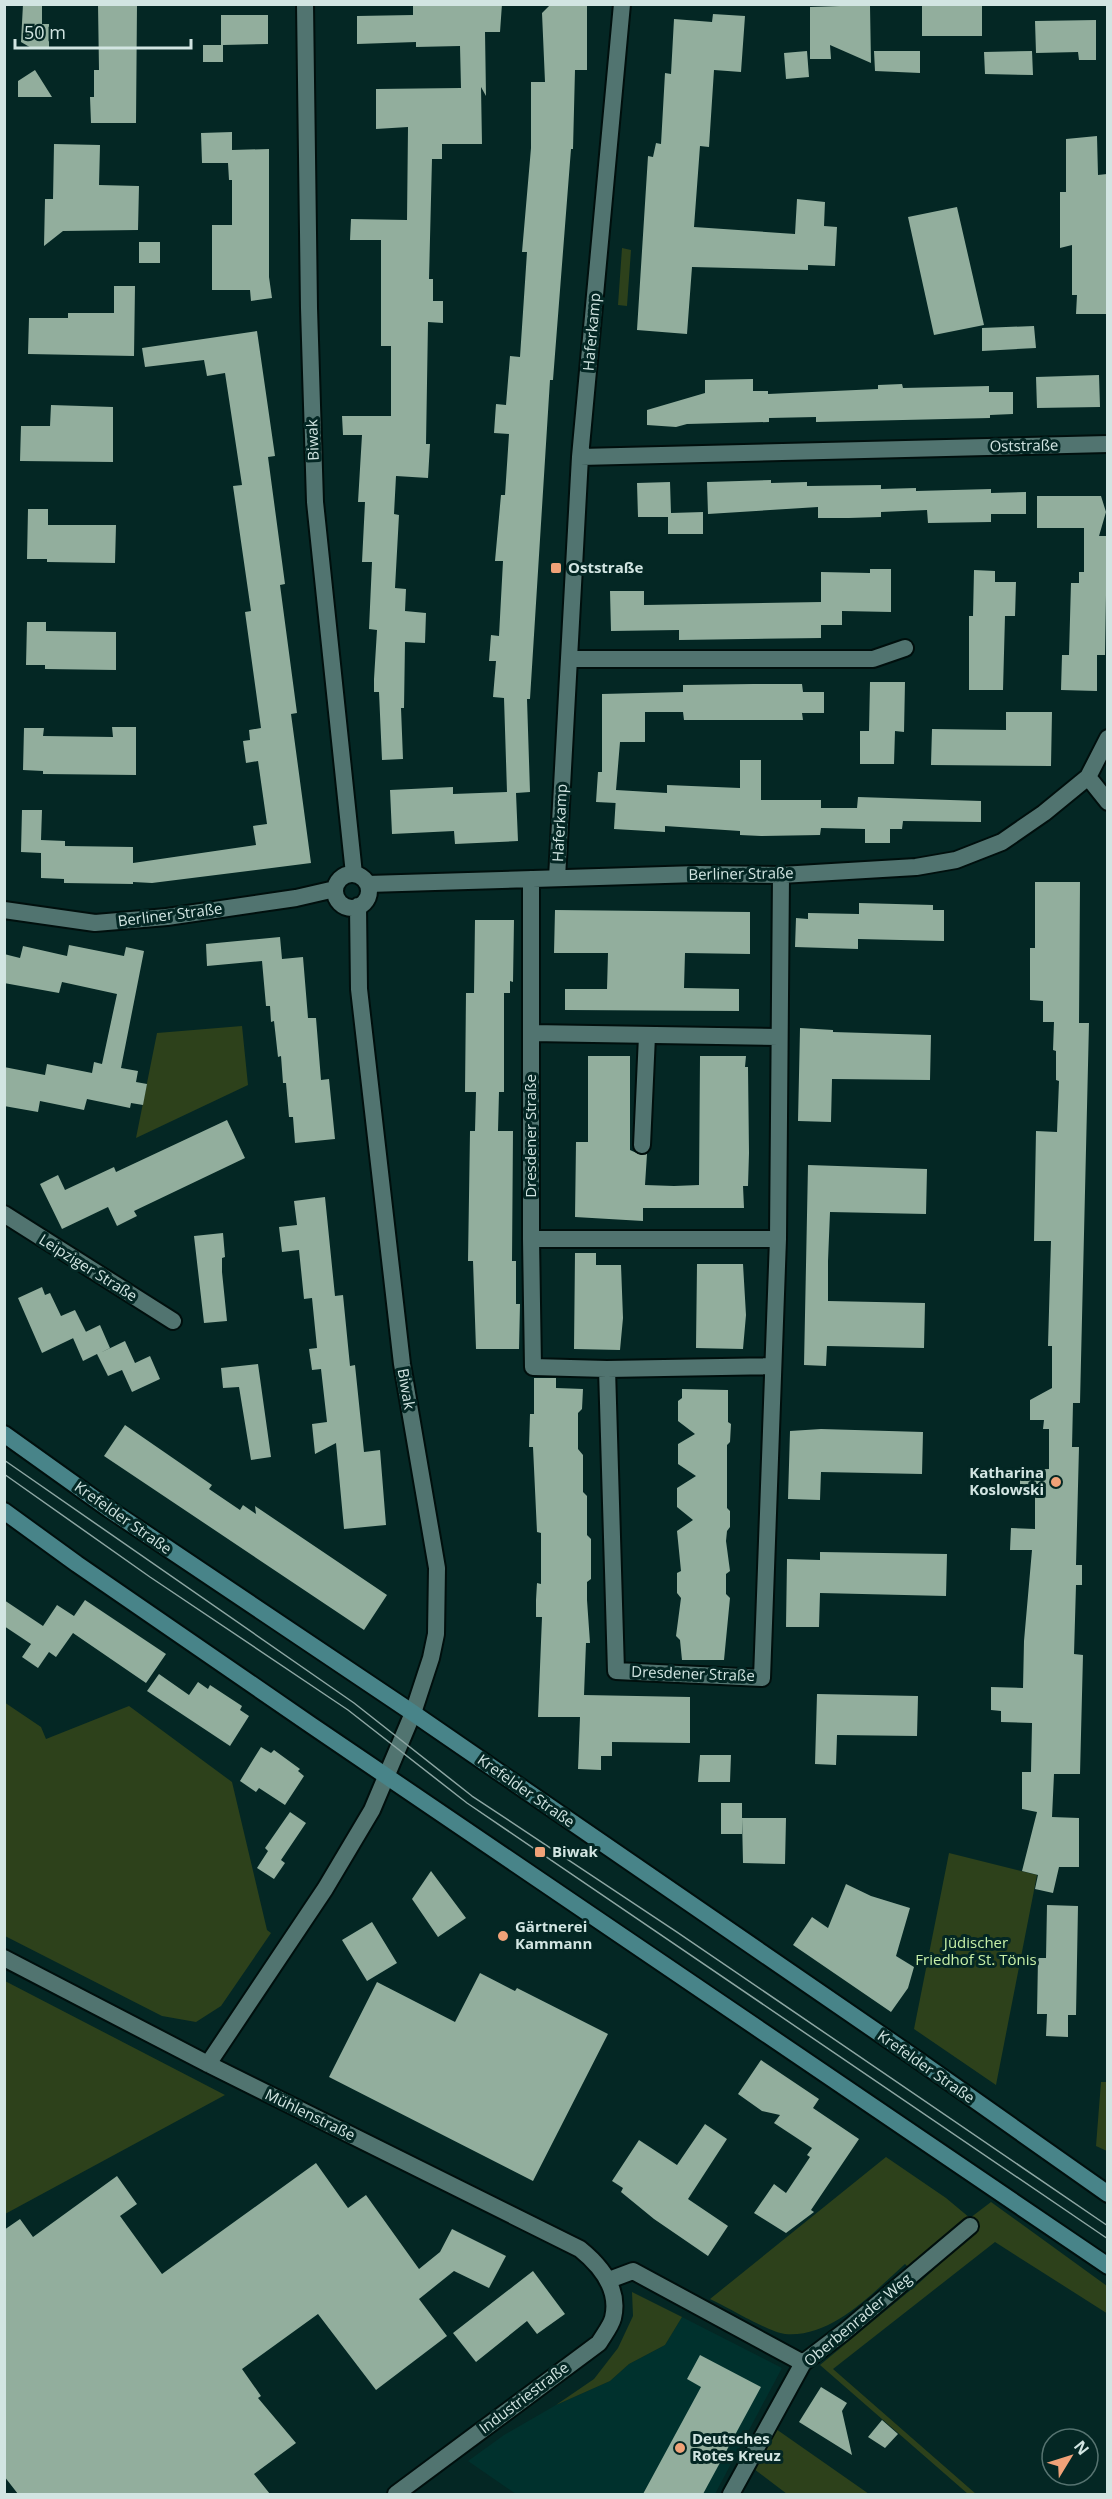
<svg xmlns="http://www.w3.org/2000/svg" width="1112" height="2499" viewBox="0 0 1112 2499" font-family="'Open Sans',sans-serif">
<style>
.built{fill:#00312d}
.green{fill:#2d411b}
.building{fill:#92ae9d}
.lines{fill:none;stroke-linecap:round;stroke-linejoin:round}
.minor-casing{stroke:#000f0d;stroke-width:20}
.secondary-casing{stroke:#000f0d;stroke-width:20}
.minor{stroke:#517470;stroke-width:16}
.secondary{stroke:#488489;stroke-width:16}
.tram{stroke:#8da6a3;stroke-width:1.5}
.poi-dot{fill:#f0a278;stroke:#042724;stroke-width:2}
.labels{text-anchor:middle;stroke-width:6;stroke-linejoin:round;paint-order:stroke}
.street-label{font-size:15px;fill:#d2e5e2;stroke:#042724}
.poi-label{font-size:15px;font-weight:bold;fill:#d2e5e2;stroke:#042724;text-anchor:start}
.park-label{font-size:15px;fill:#c7efa7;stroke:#042724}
</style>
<rect width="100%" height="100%" fill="#042724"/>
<!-- built -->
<path class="built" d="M682,2317L782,2368L715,2494H516L468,2461L504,2435L556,2405L610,2381L629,2364L665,2345Z"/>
<!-- green -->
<path class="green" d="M622,248L631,250L627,306L618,305Z
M242,1026L248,1085L136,1138L157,1033Z
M4,1702L41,1727L46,1739L129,1706L232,1782L267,1930L271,1933L221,2006L196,2022L162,2016L5,1936Z
M949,1853L1037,1875L996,2085L914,2029Z
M5,1981L225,2095L5,2214Z
M1101,2082H1107V2151L1096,2146Z
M886,2157L946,2198L970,2218L991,2202L1107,2286L1108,2314L995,2242L833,2369L976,2494H968L820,2365L919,2283L977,2230L909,2268L905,2264C872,2293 833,2338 785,2334C768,2332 728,2307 710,2299Z
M632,2292L682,2317L665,2345L629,2364L610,2381L556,2405L594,2379L618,2348L633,2316Z
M776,2429L869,2494H787L754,2469Z"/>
<!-- building -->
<path class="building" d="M23,4H42V24H49V48L33,49L21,42Z
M98,4H137L136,123H91L90,97H94V70H99Z
M413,4H502L500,32H485L486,96L481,87L482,144H442V159H432L429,279H433V301H443V323L428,322L426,444H430L428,478L396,476L394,514L399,515L395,588L406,589L405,611L426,613L425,643L405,642L404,708H401L403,759L382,760L379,692H374V679L377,630L369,629L372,562H362L365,502H358L362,435H343L342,416H391V346H381V240H350L351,219L407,220L408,127L376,129V89L461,88L460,46L416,47V42L357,44V16L413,15Z
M551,4H587V70H575L573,149H571L553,380H550L530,699H527L530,792L516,793L518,841L455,844L454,831L392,834L390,790L453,787V794L507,792L504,698L493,697L496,661H489L491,635L499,636L503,561H495L501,495H505L509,434L494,433L496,404L506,405L510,356L520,357L527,252H522L531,148V82H545L542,13Z
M982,4V36H922V5Z
M840,6H870L871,63L830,45L831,59H810V7Z
M713,14L745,16L741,72L714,70L709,147L700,146L694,227L795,234L797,199L825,202L824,226L837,227L835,266L808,265V270L692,267L687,334L637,330L648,156L653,157L656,143L661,144L665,73L671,74L674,19L712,22Z
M221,15H268V44L223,45V62H203V45H221Z
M1096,20V60H1079L1078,52L1036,53L1035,21Z
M807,51L809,77L786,79L784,53Z
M874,51H920V73L875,71Z
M1032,51L1033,75L985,74L984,52Z
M35,70L52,97H18V81Z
M232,132V150L269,149V277L272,298L251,301L250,290H212V225H232V180H229L228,163H202L201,133Z
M1097,136L1098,175L1107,174V314H1076L1077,295H1072V245L1060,248V192H1066V139Z
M54,144L100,145L99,185L139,186L138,230L63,231L44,246L45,199H53Z
M957,207L984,325L934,335L908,217Z
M139,242H160V263H139Z
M114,286H135L134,356L28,354L29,318H68V313H114Z
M1034,326L1036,348L982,351V328Z
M257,331L275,456L268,457L285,584L280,585L297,713L291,714L311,863L152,883L133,882V884L64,883V879L41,878V853L21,852L22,810H42L41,840L65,841V846L133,847V863L256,845L253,826L267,824L258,761L246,763L243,741L250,740L249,730L261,728L245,612L251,611L233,486L242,485L225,373L207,376L204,360L145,367L142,348Z
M1099,375L1100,407L1037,408L1036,377Z
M753,379V391H768V394L878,389V385L902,384L903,388L989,386V392H1013V414L990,415V418L816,422V417L769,418V422L687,424L676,427L647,425V410L705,393V380Z
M51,405L113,407V462L20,461L21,426H50Z
M771,480V483L807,482V486L881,485V489L916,488V491L991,489V493L1026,492V514H991V522L928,523L927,510L881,512V517L849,518H818V507L708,514L707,482Z
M670,482L671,513L703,512V534H668V517H638L637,483Z
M1037,496H1101L1106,512L1099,536H1107L1105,655H1097V691L1061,690L1062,655H1069L1071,583H1079V572H1084V528H1037Z
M28,509H48V525H116L115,563L47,562V559H27Z
M870,569H891V612L842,611V625H821V638L679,640V630L611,631L610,591H644V605L821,602V572L870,573Z
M974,570L995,571V582H1016L1015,616H1005L1003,690H969V616H973Z
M27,622H46V631L116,632V670L45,669V665H26Z
M870,682H905L904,732L895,731L894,764H860V731H869Z
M753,684H802L803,692H824V713H802L803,720H684L683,712H645V742H620L616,790L667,793V785L740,788V760H761V800H821V808H857L858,797L981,801V822L903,821L902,829H890V843H865V829L821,828L820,835L761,836L740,835V831L665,826V832L614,829L616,796V803L596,802L598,772H602V694L683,692V685Z
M1006,712H1052L1051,766L931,765L932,729L1006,730Z
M112,727H136V775L43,774V771L23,770L24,728H44L43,736L113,737Z
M1035,882H1080L1079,1023H1089L1080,1403H1073L1072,1447H1079L1076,1565H1082V1585H1076L1074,1654L1083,1655L1080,1774H1054L1052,1817L1079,1818V1867H1059L1053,1893L1035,1889L1038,1875L1022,1871L1037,1812L1022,1809V1772H1031L1032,1723L1001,1722V1711L991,1710V1687L1023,1688L1024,1641L1032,1550H1010L1011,1528L1035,1529V1495L1020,1492V1470L1049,1469V1429H1043L1044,1420H1030V1400L1052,1388V1346H1048L1051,1241H1034L1036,1131L1057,1132L1059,1081L1056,1080V1051L1053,1050L1054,1022H1043V1001L1030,1000V948H1035Z
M859,903L933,905V910H944V941L858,939V949L795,947L796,918L808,919V913L859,914Z
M555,910L750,912V954L685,953L684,988L739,989V1011L565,1010V989H607L608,953H554Z
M475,920H514L513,982L510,981V993H504V1092H499L498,1131H513L512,1261H516V1304H520L519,1349H476L473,1261H468L470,1131H475L476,1092H465L466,993H474Z
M280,937L282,959L303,957L308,1018H316L321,1080L329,1079L335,1139L295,1143L293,1117H289L286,1083H283L281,1056L278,1057L274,1021L271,1022L270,1006H266L262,961L207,966L206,944Z
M69,945L124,956L126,947L144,951L121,1068L138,1071L136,1082L147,1084L143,1105L131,1103L130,1108L87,1099L84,1110L40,1101L38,1112L4,1106V1067L45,1075L47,1064L92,1073L94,1062L102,1064L117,994L62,982L59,993L4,983V954L20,958L23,946L67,956Z
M800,1028L833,1030V1032L931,1035L930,1080L832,1079L831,1122L798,1121Z
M588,1056H630V1150L641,1155L647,1154L645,1185L674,1186L699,1185L700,1056H746L745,1067H748L749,1153L748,1186H743L744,1208H643V1221L575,1217L576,1142H588Z
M227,1120L245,1158L134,1211L137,1216L117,1226L108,1207L62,1229L40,1184L58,1175L65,1190L114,1167L116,1172Z
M808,1165L927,1169L926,1214L830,1212L828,1261V1301L925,1303L924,1348L827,1346L826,1366L804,1365Z
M325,1197L335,1296L343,1295L350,1366L355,1365L364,1452L380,1450L386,1525L344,1529L336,1443L315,1454L312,1424L327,1422L321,1369L312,1370L309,1349L317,1348L312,1298L304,1299L299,1250L282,1252L279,1227L297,1225L294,1201Z
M223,1233L225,1257L222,1258V1272L227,1321L204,1323L194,1236Z
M575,1253H596V1265H621L623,1318L620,1350L574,1349Z
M697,1264H743L746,1315L743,1349L696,1348Z
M42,1287L45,1295L50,1293L61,1316L75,1310L86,1332L42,1353L18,1298Z
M100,1325L110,1348L100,1353L125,1341L135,1363L150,1356L160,1379L132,1392L122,1370L108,1376L97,1354L83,1361L73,1338Z
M258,1364L271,1457L251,1460L239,1387L223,1388L221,1368Z
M534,1378H556V1388L583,1389L582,1409L578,1413V1449L583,1455V1492L587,1496V1535L591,1539V1579L587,1582V1600L590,1643H586L584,1695L690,1697V1743L612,1742V1756H601V1770L578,1769L580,1717H538L542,1617H536V1600L537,1583L541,1584V1533L537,1532L533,1447H529L530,1414H534Z
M682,1389L728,1390V1422L731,1424L730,1442L727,1445V1508L730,1511V1527L727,1531L726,1541L730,1571L726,1574V1594L730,1598L724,1660H682L680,1640L676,1636L681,1598L677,1593V1573L681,1571L677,1531L693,1520L677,1507V1488L696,1476L678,1464V1444L695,1434L678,1421V1401L682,1398Z
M125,1425L212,1485L209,1489L240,1510L243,1505L256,1514L255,1506L387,1595L364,1630L104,1456Z
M821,1429L923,1432L922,1474L821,1472L820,1500L788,1499L790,1431Z
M820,1552L947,1554L946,1596L820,1593L819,1627H786L787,1559L820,1560Z
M4,1600L43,1626L57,1605L74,1616L85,1600L166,1654L146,1683L73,1633L56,1657L49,1652L38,1668L22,1657L31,1644L4,1626Z
M159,1674L189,1695L198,1682L208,1689L210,1685L242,1706L240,1710L249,1716L230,1746L147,1691Z
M817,1694L918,1696L917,1736L837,1735L836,1765L815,1764Z
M261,1747L271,1753L274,1750L300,1769L298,1771L304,1776L285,1805L259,1788L256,1792L240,1781Z
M700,1755H731L730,1782H698Z
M721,1803H742V1834H721Z
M290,1812L306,1823L281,1860L285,1863L274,1879L257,1868L268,1851L265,1848Z
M742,1818H786L785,1864L743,1863Z
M431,1871L466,1918L438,1937L412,1899Z
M846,1884L871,1896L910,1908L896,1956L914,1967L908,1988L891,2012L793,1945L812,1917L828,1928Z
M1047,1905L1078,1906L1076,2015H1068V2037L1046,2036L1047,2014H1037L1038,1958H1046Z
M372,1922L397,1963L367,1981L342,1940Z
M480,1973L515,1991L517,1988L608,2034L533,2181L329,2077L377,1982L455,2022Z
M761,2060L819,2099L813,2108L859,2139L811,2210L814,2212L786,2233L754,2213L774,2184L786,2193L810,2157L807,2155L812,2148L774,2123L780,2115L762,2111L738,2094Z
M705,2124L727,2139L688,2199L728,2226L708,2256L654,2219L621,2192L623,2188L612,2181L639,2140L677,2165Z
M316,2163L348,2208L366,2195L419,2269L440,2252L452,2229L506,2256L489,2288L454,2271L419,2299L447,2336L376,2390L318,2314L242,2369L261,2396L258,2398L296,2443L254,2474L270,2494H18L4,2476V2230L20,2219L33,2237L117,2176L137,2204L120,2216L162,2274Z
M533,2271L565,2314L537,2334L527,2321L476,2362L453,2333Z
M700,2355L761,2387L703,2494H643L701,2387L687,2379Z
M821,2387L847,2403L842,2411L852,2455L799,2422Z
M882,2420L898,2434L885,2448L868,2437Z"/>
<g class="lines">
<defs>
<path id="minor" d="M305,4L309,308L315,502L354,874
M580,457L1108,444
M570,659H873L905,648
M1108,738L1088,777L1108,802
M335 891a17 17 0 1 1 34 0a17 17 0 1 1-34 0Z
M557,878L580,457L622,4
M531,879V1239L533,1367L607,1369
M368,884L698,874L781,875L916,867L956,860L1002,842L1044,813L1088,777
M4,910L95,923L167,917L296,898L335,889
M531,1033L778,1037
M642,1145L647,1036
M4,1214L173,1321
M531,1239H778
M773,1366L607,1369L616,1671L762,1678L778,1239L781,875
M4,1958L208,2064L580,2249C601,2266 620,2289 613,2318C611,2326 603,2336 599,2343L396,2494
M208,2064L325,1889L372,1810L413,1713L431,1658L436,1634L437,1568L402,1364L359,989L358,906
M609,2280L633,2271L803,2363
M731,2494L803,2363L844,2332L970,2226"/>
<path id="secondary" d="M4,1434L109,1509L413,1713L915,2058L1108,2194
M4,1511L77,1564L311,1725L1108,2266"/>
</defs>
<!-- minor casing -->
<use href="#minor" class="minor-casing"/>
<!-- secondary casing -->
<use href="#secondary" class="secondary-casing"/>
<!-- minor -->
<use href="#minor" class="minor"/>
<!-- secondary -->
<use href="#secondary" class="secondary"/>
<!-- tram -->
<path class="tram" d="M4,1460L354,1703L472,1796L677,1932L1108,2226
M4,1474L150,1577L348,1710L467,1803L1108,2239"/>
</g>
<!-- markers -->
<g class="poi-dot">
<rect x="550" y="562" width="12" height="12" rx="3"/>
<circle cx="1056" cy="1482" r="6"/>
<rect x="534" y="1846" width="12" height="12" rx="3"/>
<circle cx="503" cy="1936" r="6"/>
<circle cx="680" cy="2448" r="6"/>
</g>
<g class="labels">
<!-- street labels -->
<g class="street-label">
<text transform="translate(592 332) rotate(-85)" y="5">Haferkamp</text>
<text transform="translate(313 440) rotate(-92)" y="5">Biwak</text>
<text transform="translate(1024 446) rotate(-1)" y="5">Oststraße</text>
<text transform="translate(560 823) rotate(-87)" y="5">Haferkamp</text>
<text transform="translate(741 874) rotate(-1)" y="5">Berliner Straße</text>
<text transform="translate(170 915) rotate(-7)" y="5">Berliner Straße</text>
<text transform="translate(531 1136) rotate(-90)" y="5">Dresdener Straße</text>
<text transform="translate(88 1268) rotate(32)" y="5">Leipziger Straße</text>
<text transform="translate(406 1389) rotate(80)" y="5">Biwak</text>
<text transform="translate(123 1518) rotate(35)" y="5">Krefelder Straße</text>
<text transform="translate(693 1674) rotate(2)" y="5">Dresdener Straße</text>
<text transform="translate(526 1791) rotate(35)" y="5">Krefelder Straße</text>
<text transform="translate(926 2067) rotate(35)" y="5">Krefelder Straße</text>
<text transform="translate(310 2115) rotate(26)" y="5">Mühlenstraße</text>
<text transform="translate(858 2320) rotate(-40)" y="5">Oberbenrader Weg</text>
<text transform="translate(524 2398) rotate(-37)" y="5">Industriestraße</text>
</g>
<!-- poi labels -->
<g class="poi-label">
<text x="568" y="573">Oststraße</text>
<text x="1044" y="1478" text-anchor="end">Katharina<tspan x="1044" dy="17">Koslowski</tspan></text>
<text x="552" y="1857">Biwak</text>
<text x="515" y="1932">Gärtnerei<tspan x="515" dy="17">Kammann</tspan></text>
<text x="692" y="2444">Deutsches<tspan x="692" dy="17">Rotes Kreuz</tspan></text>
</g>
<!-- park labels -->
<g class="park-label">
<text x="976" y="1948">Jüdischer<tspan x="976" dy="17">Friedhof St. Tönis</tspan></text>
</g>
</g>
<!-- border -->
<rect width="1112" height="2499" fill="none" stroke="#d2e5e2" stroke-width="12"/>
<!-- north arrow -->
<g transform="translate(1070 2457) rotate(52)"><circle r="28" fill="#042724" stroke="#567370" stroke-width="1.5"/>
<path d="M0-4.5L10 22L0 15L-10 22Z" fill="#f0a278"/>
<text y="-9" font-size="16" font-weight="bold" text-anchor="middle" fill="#d2e5e2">N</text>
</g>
<!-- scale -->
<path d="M15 39v9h176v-9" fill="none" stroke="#d2e5e2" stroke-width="3"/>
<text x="24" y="39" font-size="18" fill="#d2e5e2" stroke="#042724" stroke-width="4.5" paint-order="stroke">50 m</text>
</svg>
